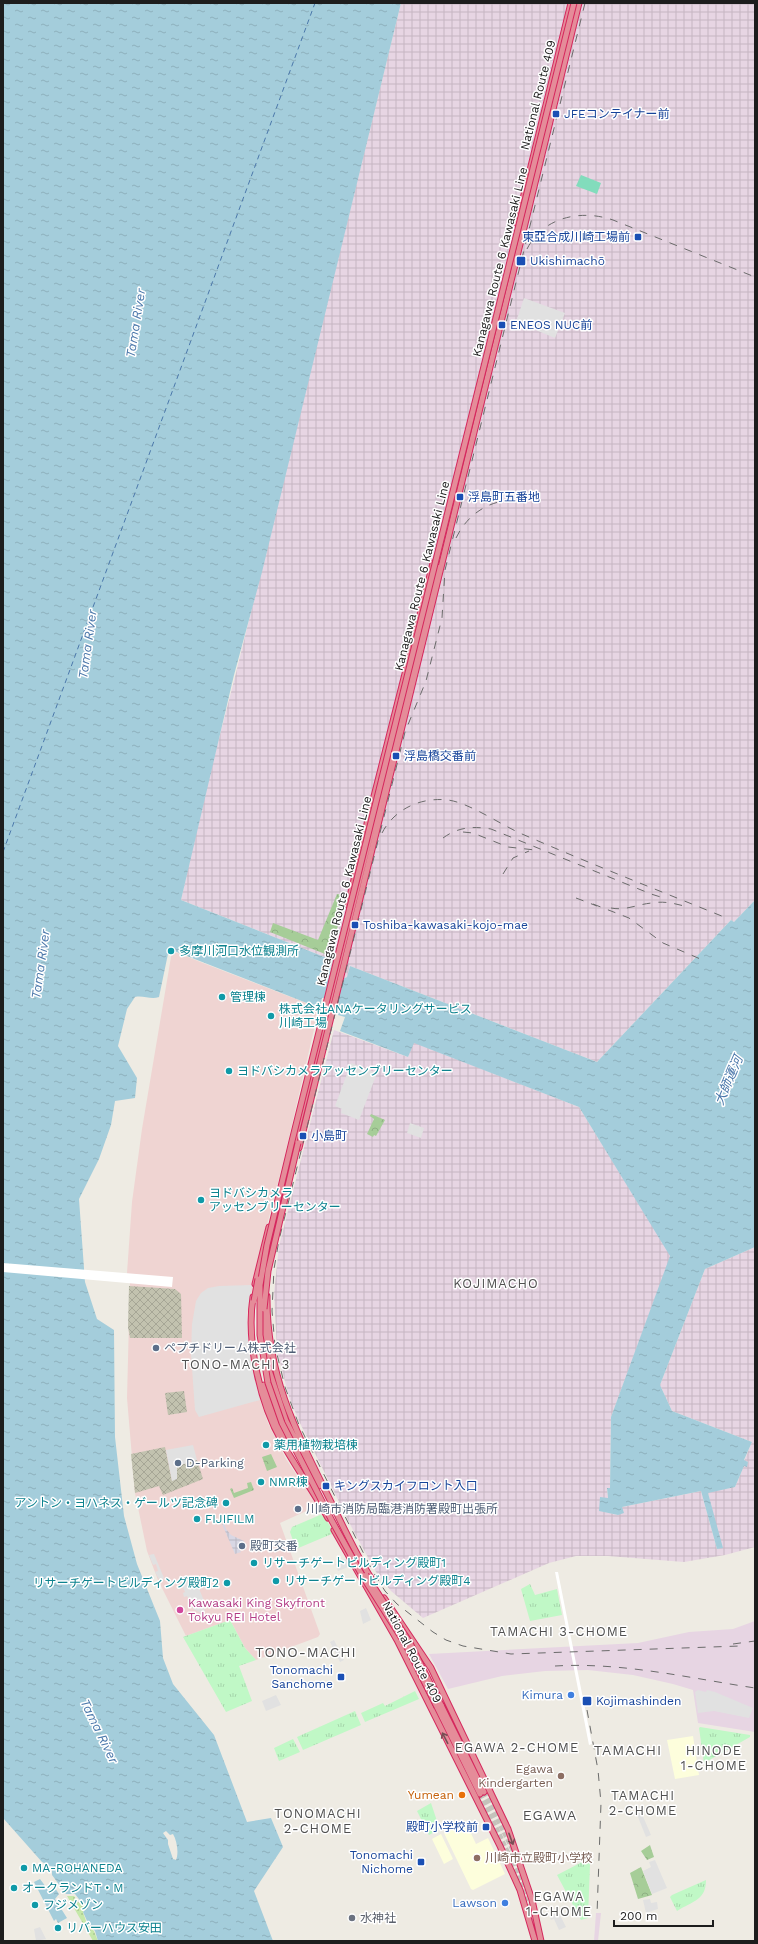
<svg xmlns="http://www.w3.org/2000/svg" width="758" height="1944" viewBox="0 0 758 1944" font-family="'Work Sans','Noto Sans JP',sans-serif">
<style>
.commercial{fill:#efd4d2}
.industrial{fill:url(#industrial-grid)}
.education{fill:#fdfedc}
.railway{fill:#e7d5e3}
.construction{fill:url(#construction-cross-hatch)}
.grass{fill:url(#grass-dots)}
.forest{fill:url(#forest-crowns)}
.park{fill:url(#park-tufts)}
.pitch{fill:#82dcbc}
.parking{fill:#e1e1e1}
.plaza{fill:url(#plaza-grid)}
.water{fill:url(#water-ripples);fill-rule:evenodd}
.pier{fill:#fff}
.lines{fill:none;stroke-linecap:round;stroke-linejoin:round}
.ferry{stroke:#4b78ab;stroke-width:1;stroke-dasharray:5 4;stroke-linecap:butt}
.highway-tunnel{stroke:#c4c2bb;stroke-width:5;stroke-dasharray:5 2.5;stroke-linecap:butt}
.highway-casing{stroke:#d5275d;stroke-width:7}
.highway{stroke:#e58c99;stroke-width:5}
.rail{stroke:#6b6b6b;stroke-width:1;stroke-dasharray:8 8;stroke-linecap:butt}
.highway-bridge-casing{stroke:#d5275d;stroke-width:7;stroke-linecap:butt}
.highway-bridge{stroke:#e58c99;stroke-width:5}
.oneway{stroke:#774f55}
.transit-dot{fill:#1a4fb4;stroke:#fff;stroke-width:1.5}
.culture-dot{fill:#0f9aa8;stroke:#fff;stroke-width:1.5}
.service-dot{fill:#5c6f8a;stroke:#fff;stroke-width:1.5}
.hotel-dot{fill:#d1479c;stroke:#fff;stroke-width:1.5}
.shop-dot{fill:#3f7fe0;stroke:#fff;stroke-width:1.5}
.education-dot{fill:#8d6e63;stroke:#fff;stroke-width:1.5}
.food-dot{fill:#e8710a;stroke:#fff;stroke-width:1.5}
.worship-dot{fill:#6b7280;stroke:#fff;stroke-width:1.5}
.labels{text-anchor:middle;stroke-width:3;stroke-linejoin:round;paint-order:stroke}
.street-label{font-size:12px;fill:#1d1d1d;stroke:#fff}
.transit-label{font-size:12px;fill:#164399;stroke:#fff;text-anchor:start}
.culture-label{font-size:12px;fill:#0d838f;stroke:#fff;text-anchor:start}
.service-label{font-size:12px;fill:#4e5e75;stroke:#fff;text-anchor:start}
.hotel-label{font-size:12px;fill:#b23c85;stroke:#fff;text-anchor:start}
.shop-label{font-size:12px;fill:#366cbe;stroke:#fff;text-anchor:end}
.education-label{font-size:12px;fill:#785e54;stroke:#fff;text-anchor:end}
.food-label{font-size:12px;fill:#c56008;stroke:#fff;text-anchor:end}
.worship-label{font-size:12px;fill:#5b616d;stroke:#fff;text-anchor:start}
.water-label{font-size:13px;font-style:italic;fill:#4b78ab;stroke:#fff}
.neighbourhood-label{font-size:13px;letter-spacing:1px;fill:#505050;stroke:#fff}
.quarter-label{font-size:14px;letter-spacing:1px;fill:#505050;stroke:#fff}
</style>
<defs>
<pattern id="industrial-grid" width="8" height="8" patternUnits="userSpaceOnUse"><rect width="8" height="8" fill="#e7d5e3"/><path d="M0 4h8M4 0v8" fill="none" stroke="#c6b6c2"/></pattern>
<pattern id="construction-cross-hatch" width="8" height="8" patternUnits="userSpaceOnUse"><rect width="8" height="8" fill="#c2c2af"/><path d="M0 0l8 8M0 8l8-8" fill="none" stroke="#a6a696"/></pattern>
<pattern id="grass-dots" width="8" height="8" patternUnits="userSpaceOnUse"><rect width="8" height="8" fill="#c6e8a9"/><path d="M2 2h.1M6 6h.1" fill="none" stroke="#aac791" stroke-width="1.8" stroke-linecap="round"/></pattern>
<pattern id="forest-crowns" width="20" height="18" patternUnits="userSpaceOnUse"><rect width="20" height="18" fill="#a6cd98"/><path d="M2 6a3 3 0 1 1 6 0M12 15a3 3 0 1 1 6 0" fill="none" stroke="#8eb083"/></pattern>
<pattern id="park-tufts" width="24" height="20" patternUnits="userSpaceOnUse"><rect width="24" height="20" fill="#c0f8c6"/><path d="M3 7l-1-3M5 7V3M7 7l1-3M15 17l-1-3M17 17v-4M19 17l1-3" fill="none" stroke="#a5d4aa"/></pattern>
<pattern id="plaza-grid" width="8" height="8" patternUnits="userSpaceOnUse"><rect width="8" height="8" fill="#d8d7e4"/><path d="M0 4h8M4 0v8" fill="none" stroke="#b9b8c3"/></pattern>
<pattern id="water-ripples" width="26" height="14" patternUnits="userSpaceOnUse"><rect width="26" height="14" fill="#a4cddb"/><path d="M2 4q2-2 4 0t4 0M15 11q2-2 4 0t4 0" fill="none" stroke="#8db0bc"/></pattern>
</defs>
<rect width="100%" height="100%" fill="#eeebe3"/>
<!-- commercial -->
<path class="commercial" d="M172,951L319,1008L283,1163L259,1256L247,1313L249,1352L260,1400L268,1423L286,1459L316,1504L315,1507L280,1523L320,1634L318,1637L256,1660L245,1648L230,1620L186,1636L158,1580L147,1551L135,1493L127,1398L130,1282L127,1273L132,1202L142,1129Z"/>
<!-- industrial -->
<path class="industrial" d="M401,3H755V900L734,922L731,920L597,1062L350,966L347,977L345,978L330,972L332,960L181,900L205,792L235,677Z
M334,1030L408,1057L413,1042L579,1107L671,1256L611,1417L610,1488H607L608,1498L602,1511L618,1515L622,1507L701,1491L717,1549L719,1548L708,1492L735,1487L744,1466L748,1462L744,1461L752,1442L672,1411L660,1385L705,1269L755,1247V1547L725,1555L684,1562L608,1556H576L549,1563L423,1618L391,1591L376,1572L353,1530L299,1421L289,1397L277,1351L274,1293L279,1246Z"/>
<!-- education -->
<path class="education" d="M693,1736L699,1775L675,1779L667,1740Z
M465,1821L476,1844L488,1838L505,1874L473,1890L471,1889L444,1833Z
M441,1834L453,1859L444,1864L432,1839Z"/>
<!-- railway -->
<path class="railway" d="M755,1621V1732L698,1723L693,1690L673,1684L633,1675L588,1670L545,1671L502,1676L448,1689L429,1654L638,1643L689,1632L733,1629Z
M596,1913H601L598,1941H594Z"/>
<!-- construction -->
<path class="construction" d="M129,1286L175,1289L181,1294L182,1338H130L128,1327Z
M184,1391L187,1412L168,1415L165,1393Z
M165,1447L172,1481L177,1466L197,1460L203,1479L163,1495L159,1486L135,1493L131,1454Z"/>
<!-- grass -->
<path class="grass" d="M67,1896H74L79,1903L86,1905L83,1912L87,1924L94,1931L98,1941H93Z"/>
<!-- forest -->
<path class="forest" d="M337,894L346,895L330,956L270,932L273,923L318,940Z
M371,1114L385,1120L376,1136L374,1135L373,1137L367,1134L374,1119L370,1116Z
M271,1454L277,1467L267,1471L262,1457Z
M251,1482L254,1490L234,1498L230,1489L232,1488L234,1493L248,1488L247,1483Z
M650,1845L654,1857L647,1860L641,1851Z
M641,1867L652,1895L638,1899L630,1873Z"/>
<!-- park -->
<path class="park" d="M320,1515L324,1516L334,1533L296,1549L290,1532L292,1527Z
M530,1584L535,1595L557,1589L562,1615L530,1621L521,1589Z
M230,1620L245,1648L256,1660L239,1666L252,1701L226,1712L183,1637Z
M415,1691L419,1699L365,1722L361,1713L383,1703L385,1706Z
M355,1711L361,1725L303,1750L297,1737Z
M700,1727L750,1735V1737L704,1763L699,1728Z
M293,1739L300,1752L279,1761L274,1748Z
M431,1803L439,1827L438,1830L429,1835L417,1811Z
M588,1859L590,1865L588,1918L581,1920L557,1875Z
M706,1880C706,1900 693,1901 677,1911L670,1897L672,1895Z"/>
<!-- pitch -->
<path class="pitch" d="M581,175L601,183L597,194L576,186Z"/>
<!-- parking -->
<path class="parking" d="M524,298L565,313L555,338L516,322Z
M351,1063L377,1073L359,1120L341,1113L342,1109L335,1106Z
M410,1123L424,1128L421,1138L407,1133Z
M252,1285L247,1313L249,1352L260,1400L199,1417L195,1410L191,1354L192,1324L196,1301L201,1293L208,1288L219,1286Z
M193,1445L197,1460L177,1466V1479L172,1481L166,1450Z
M154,1554L164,1578L160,1581L155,1572L158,1571L156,1564L153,1565L149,1555Z
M347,1558L351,1566L338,1571L335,1564Z
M195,1579L207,1608L204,1609L205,1612L203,1614L193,1609L187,1596L184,1597L183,1593L185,1592L182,1585Z
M366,1608L371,1620L363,1624L360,1611Z
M334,1640L344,1660L340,1662L330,1642Z
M698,1690L706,1692L707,1690L715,1692L753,1708L749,1718L714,1711L698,1713L695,1692Z
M276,1695L281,1705L266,1711L262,1701Z
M638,1805L651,1835L646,1837L634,1807Z
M655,1860L667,1888L652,1894L643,1871L651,1867L649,1862Z
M650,1899L651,1903L657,1902L658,1909L646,1913L643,1900Z
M558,1911L566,1927L559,1930L554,1919L551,1920L549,1915Z
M40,1927L46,1939L36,1941L34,1929Z"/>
<!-- plaza -->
<path class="plaza" d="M224,1523L226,1529L231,1535L244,1541V1543L238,1546L241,1552L235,1554L222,1524Z"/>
<!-- water -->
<path class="water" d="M3,3H401L262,572L234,675L181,900L332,960L330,972L345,978L347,977L350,966L597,1062L731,920L734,922L755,900V1247L705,1269L660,1385L672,1411L752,1442L744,1460L748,1462L747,1467L744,1466L735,1487L708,1493L723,1548L717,1549L701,1491L622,1507L624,1513L618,1515L599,1511L600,1497L608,1498L607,1488H610L611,1417L670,1256L579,1107L414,1043L408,1057L340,1031L345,1017L338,1015L339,1003L324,998H322L320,1006L317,1007L169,949L159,997C151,1000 143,995 135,997L127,1009L118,1046L137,1078L135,1098L115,1101L111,1125L99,1159L79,1199L85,1282L97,1319L114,1330L115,1437L124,1516L137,1564L160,1621L163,1658L173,1684L214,1735L247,1822L271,1818L283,1847L254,1891L273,1941H98L95,1931L88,1923L83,1912L87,1908V1904L82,1903L75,1894H66L52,1875V1867L42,1862L3,1818ZM166,1831L170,1835L173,1834C177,1841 179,1853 176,1860L173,1859L168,1844V1840L163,1833Z
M40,1879L49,1891L55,1888L59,1894L55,1899L67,1918L58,1923L56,1919L54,1921L34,1882Z"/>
<!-- pier -->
<path class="pier" d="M3,1263L173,1277L172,1287L3,1272Z
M555,1572H558L592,1744L589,1745Z"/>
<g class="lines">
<!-- ferry -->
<path class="ferry" d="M3,852L315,3"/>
<!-- highway-tunnel -->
<path class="highway-tunnel" d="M484,1792L515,1854
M480,1794L516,1870L532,1921"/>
<defs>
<path id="highway" d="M517,223L571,3
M348,905L367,824L433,563
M299,1148L579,3
M255,1284L269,1227
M267,1296C266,1374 296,1432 330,1500C343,1526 355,1553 371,1578
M253,1297C246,1342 260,1403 282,1442C296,1468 314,1492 328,1518
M262,1298L267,1262L294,1142L437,567
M264,1309L265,1338L268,1356
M268,1367L286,1421L319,1486
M264,1385L273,1414L283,1437
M334,1530L397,1640L500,1846L520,1890L535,1941
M384,1598L431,1668L508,1829L532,1900L541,1941
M441,1705L484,1792
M437,1707L480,1794"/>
</defs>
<!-- highway casing -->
<use href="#highway" class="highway-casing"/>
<!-- highway -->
<use href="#highway" class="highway"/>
<!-- rail -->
<path class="rail" d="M585,3L445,570L442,618L426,681L405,732L279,1240L274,1269L272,1311L275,1346L285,1387L299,1425L372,1570L385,1591L397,1604L433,1632L446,1640L463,1646L511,1654L740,1646
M527,249C543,217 581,209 613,220L755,277
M456,538C468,513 491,499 518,500
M463,832L473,833L508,847L535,850
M382,833C395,808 422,797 448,800C470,803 501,825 522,834C591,864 660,891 729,919
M443,838C458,827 473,826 491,829L651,894L667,899
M503,874L513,858L529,851
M576,898L597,906
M593,904L629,918L663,943L705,961
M611,908C626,911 638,904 652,903C663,901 673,903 684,906
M733,1644L755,1641
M555,1666C622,1662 689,1678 755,1688
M587,1710L598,1770L601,1803L597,1914"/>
<defs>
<path id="highway-bridge" d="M254,1301L258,1279
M264,1309L268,1271L298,1143
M366,1575L410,1643L441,1705
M437,1707L406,1645L363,1577L332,1521L282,1423L268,1383L260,1335V1285L267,1245L292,1141L574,3"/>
</defs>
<!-- highway-bridge casing -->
<use href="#highway-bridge" class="highway-bridge-casing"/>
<!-- highway-bridge -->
<use href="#highway-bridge" class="highway-bridge"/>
</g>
<!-- one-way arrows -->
<defs><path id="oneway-shaft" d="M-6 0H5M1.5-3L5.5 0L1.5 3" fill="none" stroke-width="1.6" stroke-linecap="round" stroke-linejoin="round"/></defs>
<g class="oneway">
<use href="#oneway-shaft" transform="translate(445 1738) rotate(-117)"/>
<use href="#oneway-shaft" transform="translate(511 1839) rotate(70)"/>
</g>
<!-- markers -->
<g class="transit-dot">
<rect x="552" y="110" width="8" height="8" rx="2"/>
<rect x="634" y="233" width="8" height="8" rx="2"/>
<rect x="516" y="256" width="10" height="10" rx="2"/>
<rect x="498" y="321" width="8" height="8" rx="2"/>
<rect x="456" y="493" width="8" height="8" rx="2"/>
<rect x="392" y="752" width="8" height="8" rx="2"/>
<rect x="351" y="921" width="8" height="8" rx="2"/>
<rect x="299" y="1132" width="8" height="8" rx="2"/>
<rect x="322" y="1482" width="8" height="8" rx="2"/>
<rect x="337" y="1673" width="8" height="8" rx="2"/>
<rect x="582" y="1696" width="10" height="10" rx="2"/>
<rect x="482" y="1823" width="8" height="8" rx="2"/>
<rect x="417" y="1858" width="8" height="8" rx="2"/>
</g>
<g class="culture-dot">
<circle cx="171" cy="951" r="4"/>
<circle cx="222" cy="997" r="4"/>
<circle cx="271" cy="1016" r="4"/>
<circle cx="229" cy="1071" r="4"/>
<circle cx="201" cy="1200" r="4"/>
<circle cx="266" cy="1445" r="4"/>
<circle cx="261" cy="1482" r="4"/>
<circle cx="226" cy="1503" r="4"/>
<circle cx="197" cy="1519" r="4"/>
<circle cx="254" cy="1563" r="4"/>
<circle cx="276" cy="1581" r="4"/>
<circle cx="227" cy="1583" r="4"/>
<circle cx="24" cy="1868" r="4"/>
<circle cx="14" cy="1888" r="4"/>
<circle cx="35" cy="1905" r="4"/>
<circle cx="58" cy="1928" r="4"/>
</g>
<g class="service-dot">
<circle cx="156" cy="1348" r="4"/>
<circle cx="178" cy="1463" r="4"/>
<circle cx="298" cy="1509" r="4"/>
<circle cx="242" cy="1546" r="4"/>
</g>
<circle class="hotel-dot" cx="180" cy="1610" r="4"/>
<g class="shop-dot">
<circle cx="571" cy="1695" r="4"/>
<circle cx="505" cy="1903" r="4"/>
</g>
<g class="education-dot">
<circle cx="561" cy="1776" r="4"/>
<circle cx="477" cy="1858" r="4"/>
</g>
<circle class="food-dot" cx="462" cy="1795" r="4"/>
<circle class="worship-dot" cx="352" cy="1918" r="4"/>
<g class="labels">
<!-- street labels -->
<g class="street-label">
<text transform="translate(538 95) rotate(-76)" y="4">National Route 409</text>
<text transform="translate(500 262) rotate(-76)" y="4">Kanagawa Route 6 Kawasaki Line</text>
<text transform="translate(422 576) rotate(-76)" y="4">Kanagawa Route 6 Kawasaki Line</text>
<text transform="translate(344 891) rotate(-76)" y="4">Kanagawa Route 6 Kawasaki Line</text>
<text transform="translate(412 1652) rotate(62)" y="4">National Route 409</text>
</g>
<!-- transit labels -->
<g class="transit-label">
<text x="564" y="118">JFEコンテイナー前</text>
<text x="630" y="241" text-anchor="end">東亞合成川崎工場前</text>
<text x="530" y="265">Ukishimachō</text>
<text x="510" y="329">ENEOS NUC前</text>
<text x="468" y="501">浮島町五番地</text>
<text x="404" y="760">浮島橋交番前</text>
<text x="363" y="929">Toshiba-kawasaki-kojo-mae</text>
<text x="311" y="1140">小島町</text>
<text x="334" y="1490">キングスカイフロント入口</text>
<text x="333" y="1674" text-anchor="end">Tonomachi<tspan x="333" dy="14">Sanchome</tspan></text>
<text x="596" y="1705">Kojimashinden</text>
<text x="478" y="1831" text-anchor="end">殿町小学校前</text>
<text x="413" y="1859" text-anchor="end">Tonomachi<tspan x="413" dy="14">Nichome</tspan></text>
</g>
<!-- culture labels -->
<g class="culture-label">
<text x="179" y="955">多摩川河口水位観測所</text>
<text x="230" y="1001">管理棟</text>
<text x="279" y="1013">株式会社ANAケータリングサービス<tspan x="279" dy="14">川崎工場</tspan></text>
<text x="237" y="1075">ヨドバシカメラアッセンブリーセンター</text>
<text x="209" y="1197">ヨドバシカメラ<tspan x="209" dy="14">アッセンブリーセンター</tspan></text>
<text x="274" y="1449">薬用植物栽培棟</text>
<text x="269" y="1486">NMR棟</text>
<text x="218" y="1507" text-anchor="end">アントン・ヨハネス・ゲールツ記念碑</text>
<text x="205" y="1523">FIJIFILM</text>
<text x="262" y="1567">リサーチゲートビルディング殿町1</text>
<text x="284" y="1585">リサーチゲートビルディング殿町4</text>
<text x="219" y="1587" text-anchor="end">リサーチゲートビルディング殿町2</text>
<text x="32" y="1872">MA-ROHANEDA</text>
<text x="22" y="1892">オークランドT・M</text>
<text x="43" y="1909">フジメゾン</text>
<text x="66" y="1932">リバーハウス安田</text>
</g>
<!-- service labels -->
<g class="service-label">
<text x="164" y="1352">ペプチドリーム株式会社</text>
<text x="186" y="1467">D-Parking</text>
<text x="306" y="1513">川崎市消防局臨港消防署殿町出張所</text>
<text x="250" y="1550">殿町交番</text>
</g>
<!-- hotel labels -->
<g class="hotel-label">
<text x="188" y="1607">Kawasaki King Skyfront<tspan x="188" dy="14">Tokyu REI Hotel</tspan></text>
</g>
<!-- shop labels -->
<g class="shop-label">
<text x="563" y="1699">Kimura</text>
<text x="497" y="1907">Lawson</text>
</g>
<!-- education labels -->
<g class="education-label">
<text x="553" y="1773">Egawa<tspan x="553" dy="14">Kindergarten</tspan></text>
<text x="485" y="1862" text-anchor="start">川崎市立殿町小学校</text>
</g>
<!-- food labels -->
<g class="food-label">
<text x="454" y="1799">Yumean</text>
</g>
<!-- worship labels -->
<g class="worship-label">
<text x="360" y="1922">水神社</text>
</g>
<!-- water labels -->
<g class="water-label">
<text transform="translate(135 323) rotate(-81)" y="5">Tama River</text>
<text transform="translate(87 644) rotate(-82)" y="5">Tama River</text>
<text transform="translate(40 964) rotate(-82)" y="5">Tama River</text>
<text transform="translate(728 1080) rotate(-67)" y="5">大師運河</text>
<text transform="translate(100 1731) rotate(64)" y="5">Tama River</text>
</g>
<!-- neighbourhood labels -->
<g class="neighbourhood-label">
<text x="496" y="1288">KOJIMACHO</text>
<text x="236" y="1369">TONO-MACHI 3</text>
<text x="559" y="1636">TAMACHI 3-CHOME</text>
<text x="517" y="1752">EGAWA 2-CHOME</text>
<text x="714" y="1755">HINODE<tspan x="714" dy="15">1-CHOME</tspan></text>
<text x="643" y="1800">TAMACHI<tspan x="643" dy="15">2-CHOME</tspan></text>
<text x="318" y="1818">TONOMACHI<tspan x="318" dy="15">2-CHOME</tspan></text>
<text x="559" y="1901">EGAWA<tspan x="559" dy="15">1-CHOME</tspan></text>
</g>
<!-- quarter labels -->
<g class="quarter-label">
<text x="306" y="1657">TONO-MACHI</text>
<text x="628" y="1755">TAMACHI</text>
<text x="550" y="1820">EGAWA</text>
</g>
</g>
<!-- border -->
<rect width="758" height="1944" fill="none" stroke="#1d1d1d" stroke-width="8"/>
<!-- scale -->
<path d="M614 1920v6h99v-6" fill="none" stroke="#1d1d1d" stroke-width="2"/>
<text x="620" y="1920" font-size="12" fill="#1d1d1d" stroke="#ffffff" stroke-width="3" paint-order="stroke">200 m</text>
</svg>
